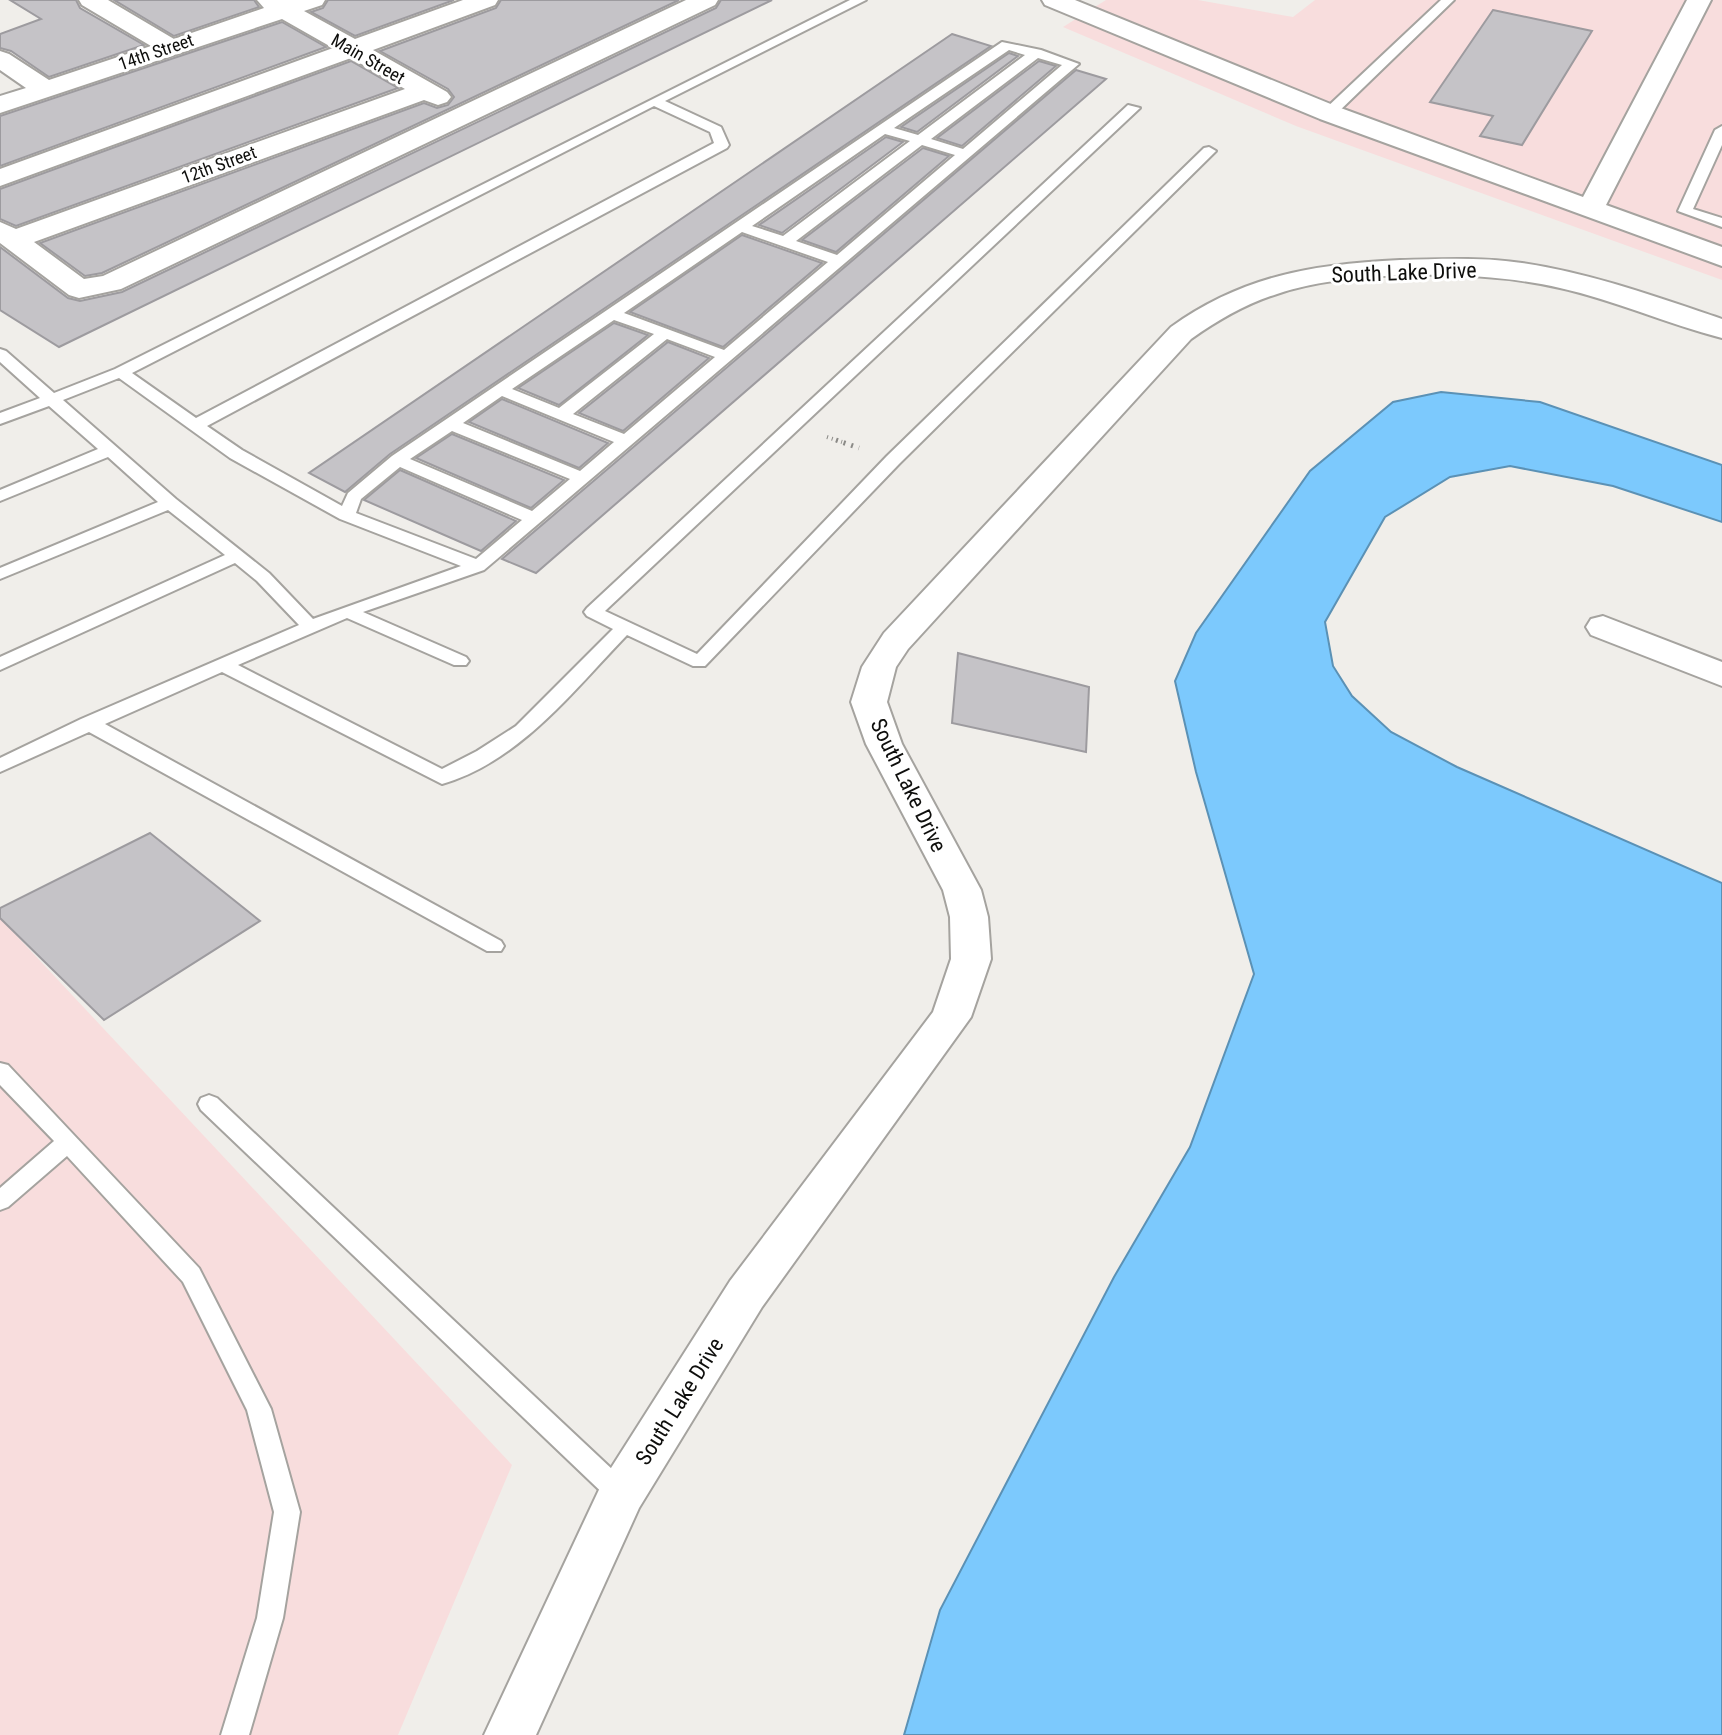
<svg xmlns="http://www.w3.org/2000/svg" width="1722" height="1735" viewBox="0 0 1722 1735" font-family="'Roboto Condensed',sans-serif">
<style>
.industrial{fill:#f8dddd}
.water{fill:#7cc9fd;stroke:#5b91b5;stroke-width:2}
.building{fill:#c5c3c7;stroke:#9d9b9f;stroke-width:2}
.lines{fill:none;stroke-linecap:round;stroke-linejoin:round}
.lane-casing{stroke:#a5a39f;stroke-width:4}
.street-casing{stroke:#a5a39f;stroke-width:4}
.path-far1{stroke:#8a8986;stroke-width:4;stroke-dasharray:1 4;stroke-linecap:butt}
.path{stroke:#8a8986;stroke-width:5;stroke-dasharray:2 6;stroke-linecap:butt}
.lane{fill:#fff;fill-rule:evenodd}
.street{fill:#fff;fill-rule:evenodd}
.labels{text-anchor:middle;stroke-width:6;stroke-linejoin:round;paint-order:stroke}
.far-street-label{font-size:18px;fill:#0e0e0c;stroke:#fff}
.street-label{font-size:22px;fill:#0e0e0c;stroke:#fff}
</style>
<rect width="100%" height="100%" fill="#f0eeea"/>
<!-- industrial -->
<path class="industrial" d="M1106,0H1198L1293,17L1315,0H1722V280L1296,126L1063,27Z
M0,918L512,1465L398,1735H0Z"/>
<!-- water -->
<path class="water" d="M1441,392L1540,402L1722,465V522L1613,486L1510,466L1450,477L1385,517L1325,622L1333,666L1352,696L1391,732L1457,767L1722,883V1735H904L940,1610L1114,1277L1190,1147L1254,974L1196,772L1175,681L1196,633L1310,471L1393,402Z"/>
<!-- building -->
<path class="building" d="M10,0H76L80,8L144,45L49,77L11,51L0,48V34L41,19Z
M114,0H254L259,7L174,36Z
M328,0H454L355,36L311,12L323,8Z
M501,0H679L102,273L85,276L40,243L424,103L437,108L448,105L454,97L448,89L380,51L496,8Z
M721,0H772L59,347L0,310V247L68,298L80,301L122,292L716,8Z
M1493,10L1592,31L1522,145L1480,136L1493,116L1430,102Z
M282,22L326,47L0,166V116Z
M952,34L991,46L390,454L345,492L309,473Z
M1009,53L1018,56L917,132L901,127Z
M351,61L398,88L16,226L0,219V189Z
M1039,61L1056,66L962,146L937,138Z
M1076,70L1106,79L536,573L502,559Z
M886,137L903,142L782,233L759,225Z
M923,148L949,156L836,252L802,240Z
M742,235L822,263L723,347L630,312Z
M614,323L648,335L559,405L518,388Z
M668,342L709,358L623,431L579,413Z
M502,399L608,443L579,468L469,422Z
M452,434L564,480L531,508L416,458Z
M400,470L516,521L481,551L364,500Z
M958,653L1089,687L1086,752L952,723Z
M150,833L260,921L104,1020L0,918V908Z"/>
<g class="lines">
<defs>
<path id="lane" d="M850,0H866L665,101L721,127L729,145L727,148L207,426L242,450L342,506L348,493L392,456L1002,42L1041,50L1079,64L484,570L363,612L466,657L469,661L466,665H454L347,618L238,665L442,769L477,751L516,726L613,629L587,616L584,612L587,608L1128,105L1140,108L605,611L697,654L887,456L1204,148L1209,147L1216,151L899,464L705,666H693L627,635C574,690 519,762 442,784L222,672L105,724L501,941L504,946L501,951H487L89,732L0,772V758L81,719L299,625L257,581L235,563L0,670V657L225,555L168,510L0,579V568L158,502L108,457L0,501V490L98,449L49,406L0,424V413L40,398L0,362V349L6,351L54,393L115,369ZM1009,50L1025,55L918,135L894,128ZM1038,58L1062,65L963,149L931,139ZM654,106L710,132L714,143L196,418L132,373ZM885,134L910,141L783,236L752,226ZM922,145L955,155L837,255L796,241ZM742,232L828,262L724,350L624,313ZM614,320L654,334L559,408L512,389ZM667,339L715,357L624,434L573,414ZM119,378L230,458L340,519L461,566L313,619L269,573L176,499L63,400ZM502,396L614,442L580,471L463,423ZM452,431L570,479L532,511L410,459ZM400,467L522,520L476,559L356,513L361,499Z
M1441,0H1454L1334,116H1324V110Z
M1722,126V145L1693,209L1722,218V227L1678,211L1715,130Z
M0,1063L8,1065L199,1268L271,1409L300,1512L283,1618L249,1735H221L257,1618L274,1512L247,1410L183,1282L67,1156L8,1207L0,1210V1188L54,1141L0,1085Z
M209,1095L217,1098L630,1486L634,1494L630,1502L621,1505L612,1502L201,1110L198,1104L201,1098Z"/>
<path id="street" d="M79,0H108L174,39L264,8L257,0H325L322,5L304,11L355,39L463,0H498L495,5L373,50L447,92L451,97L447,102L438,105L424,100L34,242L84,279L103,276L686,0H718L715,5L121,289L79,298L69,295L0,243V222L16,229L405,89L351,58L0,186V169L333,48L282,19L0,113V96L26,88L0,70V51L9,54L49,80L151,46L82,5Z
M1042,0H1075L1338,107L1583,197L1687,0H1711L1606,205L1722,247V266L1320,119L1045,5Z
M1400,260C1440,259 1482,257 1522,263C1590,273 1657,297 1722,319V338C1667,324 1615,300 1560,288C1483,270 1352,269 1277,294C1245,304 1218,320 1191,339L908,649L896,667L887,702L902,744L981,890L988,917L991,959L971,1017L762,1307L639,1508L536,1735H484L604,1479L730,1281L933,1012L951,959L950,917L943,890L866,744L851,702L862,667L884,633L1171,327C1242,276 1313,264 1400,260Z
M1603,616L1722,662V686L1591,635L1586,627L1591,619Z"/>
</defs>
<!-- lane casing -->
<use href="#lane" class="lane-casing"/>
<!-- street casing -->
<use href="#street" class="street-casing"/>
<!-- path-far1 -->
<path class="path-far1" d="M827,437L842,442"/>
<!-- path -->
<path class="path" d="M836,440L859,448"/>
<!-- lane -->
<use href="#lane" class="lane"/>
<!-- street -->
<use href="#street" class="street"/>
</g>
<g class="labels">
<!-- far-street labels -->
<g class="far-street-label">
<text transform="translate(156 52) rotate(-19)" y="6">14th Street</text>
<text transform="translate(368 59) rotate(30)" y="6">Main Street</text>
<text transform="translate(219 165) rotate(-20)" y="6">12th Street</text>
</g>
<!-- street labels -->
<g class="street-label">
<text transform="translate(1404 272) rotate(-2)" y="8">South Lake Drive</text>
<text transform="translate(909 785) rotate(64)" y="8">South Lake Drive</text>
<text transform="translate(679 1401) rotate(-58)" y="8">South Lake Drive</text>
</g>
</g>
</svg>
